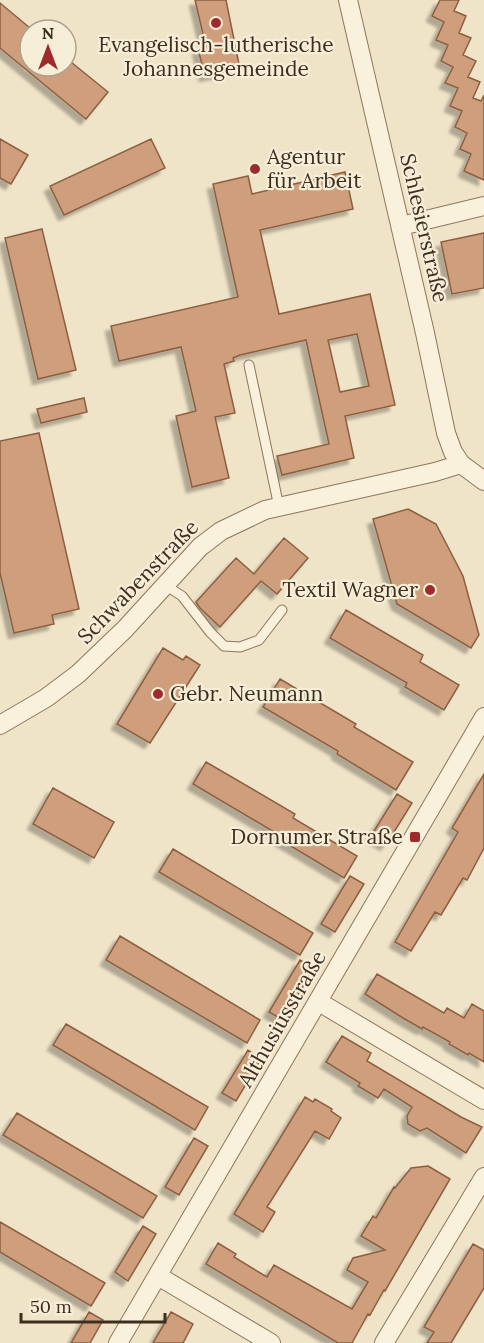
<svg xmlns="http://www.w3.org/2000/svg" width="484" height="1343" viewBox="0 0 484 1343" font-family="Lora,serif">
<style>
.building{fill:#cf9f7d;stroke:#8d5f41;stroke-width:1.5;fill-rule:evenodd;filter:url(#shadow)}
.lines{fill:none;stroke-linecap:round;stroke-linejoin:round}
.lane-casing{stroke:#8d765c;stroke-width:11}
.street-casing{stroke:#8d765c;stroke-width:20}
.lane{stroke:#faf1dc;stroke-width:9}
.street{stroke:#faf1dc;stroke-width:18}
.poi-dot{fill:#9e2a2b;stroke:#f7eed8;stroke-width:2}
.labels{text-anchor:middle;stroke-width:4.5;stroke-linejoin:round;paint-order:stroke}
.poi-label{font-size:21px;fill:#3d2e20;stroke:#f7eed8;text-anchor:start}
.street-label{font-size:21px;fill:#3d2e20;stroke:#f7eed8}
</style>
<defs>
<filter id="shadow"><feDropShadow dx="-5.5" dy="5.5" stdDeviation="1.5" flood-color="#0004"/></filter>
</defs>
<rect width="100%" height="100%" fill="#f0e4c8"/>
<!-- building -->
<path class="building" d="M195,0H226L240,69L205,76L198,49L206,47Z
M440,0H459L454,11L466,16L459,33L471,38L463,55L476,61L468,77L480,82L473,98L481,101L484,95V180L464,171L471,154L460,149L467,133L455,127L462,111L450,106L458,88L445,83L453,67L441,61L448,45L436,40L444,22L432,16Z
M0,3L30,28V66H66V58L108,92L86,119L0,48Z
M0,139L28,155L11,184L0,178Z
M151,139L165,168L64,215L50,186Z
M345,172L353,209L260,230L279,314L370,294L395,405L345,416L354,458L282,475L277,456L329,444L306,340L240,355L233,358L234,361L224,364L235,413L215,417L229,478L192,487L176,416L196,411L181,347L119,361L111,326L238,297L213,184L248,176L252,194ZM357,334L369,386L340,392L328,340Z
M42,229L76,370L38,379L5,238Z
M484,233V288L452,294L441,242Z
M84,398L87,412L41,423L37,409Z
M39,433L79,609L52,615L54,624L14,633L0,573V441Z
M408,509L436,524L463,576L479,635L471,648L397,604L373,519Z
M284,538L308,558L277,594L261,581L220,627L200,608L196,602L236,558L254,574Z
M346,610L423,655L420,662L459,685L444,710L405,687L407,683L330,638Z
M163,648L183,660L186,656L200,665L150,743L117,724Z
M280,679L356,724L354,727L413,762L396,790L337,754L338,751L263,707Z
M206,762L295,814L293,818L357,856L344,878L279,839L281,836L193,784Z
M484,774V848L467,880L463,878L441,915L435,912L411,951L395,942L458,832L452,828Z
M53,788L114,822L94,858L33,824Z
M397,794L412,803L386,845L371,836Z
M173,849L313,933L300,955L159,872Z
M350,876L364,884L335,932L321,924Z
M120,936L260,1020L247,1043L106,960Z
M300,960L314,968L283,1020L269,1012Z
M377,974L444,1013L447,1008L464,1018L472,1004L484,1011V1062L469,1053L468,1055L449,1044L450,1042L423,1027L422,1029L403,1018L365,994Z
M66,1024L208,1107L195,1130L53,1045Z
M342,1036L371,1053L367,1061L461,1117L482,1127L466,1153L427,1128L420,1131L408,1124L407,1116L412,1107L384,1089L378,1098L358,1086L360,1083L326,1062Z
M248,1050L261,1059L236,1101L222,1093Z
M305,1097L313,1102L315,1099L332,1109L331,1111L341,1118L329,1139L315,1131L267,1207L275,1212L263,1232L234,1214Z
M17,1113L157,1196L143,1218L3,1135Z
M194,1138L208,1146L179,1195L165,1187Z
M428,1166L450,1179L385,1291L384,1290L370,1315L368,1314L352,1343H338L206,1264L218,1243L236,1254L234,1257L267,1277L274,1265L352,1309L368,1282L347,1270L353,1258L385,1250L361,1236L373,1216L376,1218L394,1187L395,1188L411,1168Z
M0,1222L105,1283L91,1306L0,1252Z
M143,1226L156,1234L128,1281L115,1272Z
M473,1244L484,1250V1288L451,1343H427L434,1332L424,1327Z
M89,1312L103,1320L90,1343H71Z
M171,1312L193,1324L183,1343H153Z"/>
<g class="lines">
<defs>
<path id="lane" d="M249,365L279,507
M165,585L182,596L210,632L224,646L240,647L259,640L282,610"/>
<path id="street" d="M348,0L425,333L446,433L453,452L461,464L484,481
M401,226L484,206
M0,725L46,698L78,674L125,629L200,547L221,531L265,510L435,472L461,464
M319,1002L484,1100
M158,1276L271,1343
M118,1343L484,717
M384,1343L484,1177"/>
</defs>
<!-- lane casing -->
<use href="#lane" class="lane-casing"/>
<!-- street casing -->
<use href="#street" class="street-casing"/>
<!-- lane -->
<use href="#lane" class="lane"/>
<!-- street -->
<use href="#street" class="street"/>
</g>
<!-- markers -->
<g class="poi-dot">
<circle cx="216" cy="23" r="6"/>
<circle cx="255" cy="169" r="6"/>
<circle cx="430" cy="590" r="6"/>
<circle cx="158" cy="694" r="6"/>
<rect x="409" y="831" width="12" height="12" rx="3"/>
</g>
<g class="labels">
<!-- poi labels -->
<g class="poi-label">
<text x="216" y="52" text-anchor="middle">Evangelisch-lutherische<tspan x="216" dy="24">Johannesgemeinde</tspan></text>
<text x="267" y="164">Agentur<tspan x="267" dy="24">für Arbeit</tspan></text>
<text x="418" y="597" text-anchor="end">Textil Wagner</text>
<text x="170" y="701">Gebr. Neumann</text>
<text x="403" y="844" text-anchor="end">Dornumer Straße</text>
</g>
<!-- street labels -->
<g class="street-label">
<text transform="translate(424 228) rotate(77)" y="7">Schlesierstraße</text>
<text transform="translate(138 582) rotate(-46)" y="7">Schwabenstraße</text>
<text transform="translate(282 1019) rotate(-60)" y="7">Althusiusstraße</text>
</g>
</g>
<!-- north arrow -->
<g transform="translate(48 48)"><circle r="28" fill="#f7eed8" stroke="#ada18e" stroke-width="1.5"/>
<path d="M0-4.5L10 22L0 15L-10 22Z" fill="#9e2a2b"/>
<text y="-9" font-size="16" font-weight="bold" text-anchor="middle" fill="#3d2e20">N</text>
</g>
<!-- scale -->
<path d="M21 1313v9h144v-9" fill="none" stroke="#3d2e20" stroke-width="3"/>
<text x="30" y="1313" font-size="18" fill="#3d2e20" stroke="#f7eed8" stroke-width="4.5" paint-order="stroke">50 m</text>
</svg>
